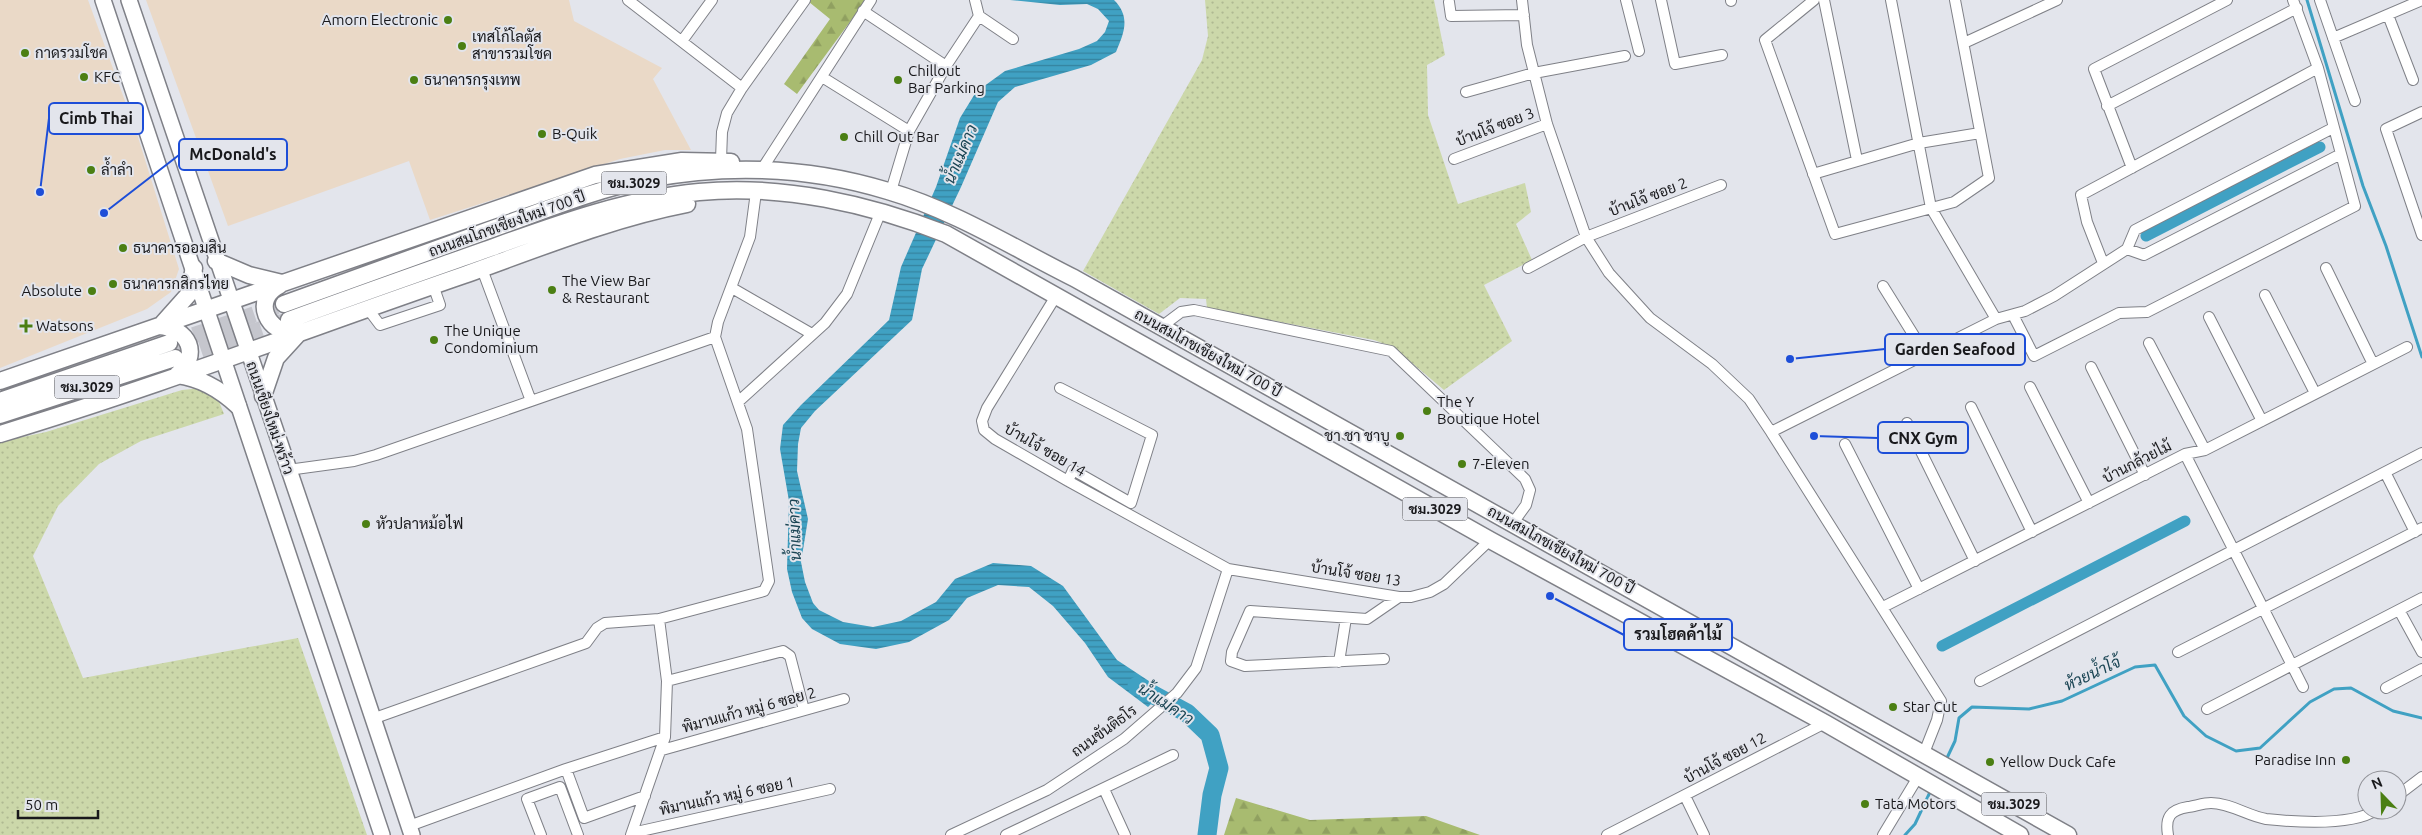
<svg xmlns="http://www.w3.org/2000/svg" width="2422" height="835" viewBox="0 0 2422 835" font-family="Ubuntu,Sarabun,sans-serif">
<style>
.commercial{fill:#ead9c7}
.grass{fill:url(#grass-dots)}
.forest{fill:url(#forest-firs)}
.water{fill:url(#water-rules)}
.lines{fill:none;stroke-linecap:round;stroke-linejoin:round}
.stream{stroke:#40a1c3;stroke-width:3}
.canal{stroke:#40a1c3;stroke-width:11}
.river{stroke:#40a1c3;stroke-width:19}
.primary-tunnel{stroke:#c5c6cd;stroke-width:16;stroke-dasharray:16 8;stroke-linecap:butt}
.minor-casing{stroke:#7f8087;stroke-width:12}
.secondary-casing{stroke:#7f8087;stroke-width:18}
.primary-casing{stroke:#7f8087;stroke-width:19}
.minor{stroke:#fff;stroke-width:10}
.secondary{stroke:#fff;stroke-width:15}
.primary{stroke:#fff;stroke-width:16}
.poi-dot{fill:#4b7f13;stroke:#e3e5ec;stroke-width:2}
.labels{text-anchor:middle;stroke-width:4;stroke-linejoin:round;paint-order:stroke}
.shield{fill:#e3e5ec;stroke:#56565a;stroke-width:1}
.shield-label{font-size:14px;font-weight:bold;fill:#19191c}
.poi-label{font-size:15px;fill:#19191c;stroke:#e3e5ec;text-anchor:start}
.street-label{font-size:15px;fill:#19191c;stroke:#e3e5ec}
.water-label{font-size:16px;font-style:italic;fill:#1b4554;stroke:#e3e5ec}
.leader{fill:none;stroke:#1d4ed8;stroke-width:2}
.callout-dot{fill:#1d4ed8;stroke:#e3e5ec;stroke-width:2}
.callout{fill:#e3e5ec;stroke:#1d4ed8;stroke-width:2}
.callout-label{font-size:16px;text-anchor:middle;font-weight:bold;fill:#19191c}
</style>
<defs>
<pattern id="grass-dots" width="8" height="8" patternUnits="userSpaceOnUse" patternTransform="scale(1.25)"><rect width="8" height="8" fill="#ccd8aa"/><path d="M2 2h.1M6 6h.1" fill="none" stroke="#afb992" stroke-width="1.8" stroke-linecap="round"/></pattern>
<pattern id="forest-firs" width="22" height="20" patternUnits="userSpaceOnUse" patternTransform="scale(1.25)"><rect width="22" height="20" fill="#a8bb70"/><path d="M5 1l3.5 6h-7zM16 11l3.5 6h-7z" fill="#90a060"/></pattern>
<pattern id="water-rules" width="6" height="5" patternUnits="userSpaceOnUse" patternTransform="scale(1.25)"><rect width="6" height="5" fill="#40a1c3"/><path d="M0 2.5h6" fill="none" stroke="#35829e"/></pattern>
</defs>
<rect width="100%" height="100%" fill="#e3e5ec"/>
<!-- commercial -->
<path class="commercial" d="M0,0H88L137,134L179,269L171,292L147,309L0,368Z
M146,0H569L574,21L662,68L653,79L691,150H665L620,159L430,220L409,161L228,226Z"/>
<!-- grass -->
<path class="grass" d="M1205,0H1434L1445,55L1427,65L1428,115L1458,204L1525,183L1531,212L1516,224L1532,260L1484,285L1512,341L1444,390L1393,347L1374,340L1207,308L1206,299L1180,298L1159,314L1083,271L1202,60L1208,36Z
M202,388L216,394L224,414L141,441L99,464L58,506L33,556L83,678L298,638L367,835H0V442L46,432L182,390Z"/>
<!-- forest -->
<path class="forest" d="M811,0H866L797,94L784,84L830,19L809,2Z
M1236,798L1310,820L1426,816L1480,835H1224Z"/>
<!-- water -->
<path class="water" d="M1010,0H1114C1131,17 1124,33 1116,52L1091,65L1015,87L998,102L961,187L922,269L912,320L815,411L801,428L798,444L797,471L808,519L801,562L805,582L813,603L819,610L843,622L873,627L901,621L936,602L955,579L993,563L1031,566L1063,586L1117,660L1164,691L1148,707L1108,677L1085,643L1053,606L1029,587L998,585L967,598L949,620L909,642L876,649L840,644L812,629L802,618L792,592L787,569L789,501L780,449L783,425L801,405L889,320L901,267L936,187L960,118L976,92L1005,71L1079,49L1097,41L1105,32L1109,21L1098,9L1087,4L1060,5Z"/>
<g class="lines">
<!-- stream -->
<path class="stream" d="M2307,0L2363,186L2386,246L2422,357
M1946,760L1955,741L1959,718L1972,707L2029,709L2062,701L2135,667L2155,665L2184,716L2206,736L2236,751L2260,748L2310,702L2334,689L2351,688L2393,711L2422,718
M1905,835L1915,824L1931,790"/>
<!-- canal -->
<path class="canal" d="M2146,236L2320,147
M1942,646L2185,521"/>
<!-- river -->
<path class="river" d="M1137,686L1187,713L1210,735L1219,768L1212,795L1207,835"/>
<!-- primary-tunnel -->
<path class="primary-tunnel" d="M171,343L284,304
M178,357L285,321"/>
<defs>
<path id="minor" d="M628,0L742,88
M1522,0L1527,45L1547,124L1586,237L1609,273L1650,318L1712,364L1749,399L1771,432L1941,701L1937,720L1924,753
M1626,0L1639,51
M1661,0L1675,64L1722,55
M1731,0V1
M1814,0L1765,40L1835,234L1954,202L1989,178L1955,0
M1824,0L1857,160
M1891,0L1931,208L1996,319
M2320,0L2355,101
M1449,2L1451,16L1524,15
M863,11L946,66
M2388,15L2413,80
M979,16L1013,39
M2333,38L2422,0
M682,41L712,0
M1964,43L2057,0
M822,77L909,131
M1466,92L1534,73L1625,56
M2107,106L2297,8
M2422,112L2386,129L2422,235
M1454,159L1547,124
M721,160L722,132L727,113L742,88L805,0
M2132,168L2094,69L2227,0
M762,169L871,0
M1813,174L1919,143L1980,133
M891,191L909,131L946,66L979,16L975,0
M2127,249L2144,255L2341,154
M2103,263L2087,222L2081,195L2318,68
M1528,268L1586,237L1721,185
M2326,268L2373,364
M482,269L531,401
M1883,286L1926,355
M732,288L812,334
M2265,295L2315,393
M1056,296L987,408L982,421L984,430L995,439L1068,481L1228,569L1399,597H1411L1430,592L1444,584L1490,540
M368,309L380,325L440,305L433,285
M2013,315L2034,356L2119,313L2147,312L2355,206L2318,68L2293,0
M2209,317L2262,421
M1161,327L1181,312L1194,310L1391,351L1525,479L1530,490L1526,505L1513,523
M2149,343L2205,450
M2091,367L2145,475
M2030,387L2089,503
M1060,388L1152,435L1131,503L1073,470L1068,481
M738,402L825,323L847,294L881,211
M1971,407L2032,532
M1907,423L1975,561
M1771,432L1996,319L2025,311L2054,296L2127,249L2135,230L2333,128
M1845,444L1919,589
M2185,454L2303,687
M288,470L354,461L376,455L715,337
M2385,472L2415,532
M1883,607L2185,454L2205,450L2407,347
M2399,610L2422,652
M2178,652L2422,528
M1384,659L1245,666L1231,661L1232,652L1250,611L1367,619L1399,597
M1339,662L1346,618
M667,681L783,651L790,656L804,710
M1980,681L2422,453
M2386,688L2422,669
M2207,709L2422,598
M375,718L586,643L597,628L605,623L659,619L764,591L769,581L747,429L715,337L718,322L750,237L756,192
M662,750L844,699
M566,769L584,818L645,796
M1104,789L1125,835
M1685,796L1704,835
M2397,796L2422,777
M409,826L566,769L665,737
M632,833L830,789
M541,835L527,799L560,787L578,835
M631,835L665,737L667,681L659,619
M951,835L1047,790L1124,739L1177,693L1196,668L1228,569
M1006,835L1173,755
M1607,835L1825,723
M1883,835L1918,777
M2168,835C2165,817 2170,810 2188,807C2195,806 2204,803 2211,803C2230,803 2248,816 2266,819C2295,822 2352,826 2376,810"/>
<path id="secondary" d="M103,0L382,835
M129,0C223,279 320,556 412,835"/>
<path id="primary" d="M216,261L249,275L282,283
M280,285C251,299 267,335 297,333
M284,304C350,280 415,257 481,233C536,214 591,190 648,179C728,164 810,167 888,191C953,210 1014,248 1074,278L2068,835
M289,320C354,296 420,273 485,250C555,225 624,199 699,192C782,184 870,204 946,234L1490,540L1825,723L2020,835
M163,323L188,295L194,268
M159,326C189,328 201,355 177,375
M177,375C201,378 220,389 238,406
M0,381L595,175L682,161L731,162
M263,396L276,358L297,335
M0,401L169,343
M0,415L175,358
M0,434C156,387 310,328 464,275C537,249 610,219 687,204"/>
</defs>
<!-- minor casing -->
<use href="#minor" class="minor-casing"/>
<!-- secondary casing -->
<use href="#secondary" class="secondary-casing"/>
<!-- primary casing -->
<use href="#primary" class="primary-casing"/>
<!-- minor -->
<use href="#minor" class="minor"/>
<!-- secondary -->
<use href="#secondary" class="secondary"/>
<!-- primary -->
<use href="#primary" class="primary"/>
</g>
<!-- markers -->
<g class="poi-dot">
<circle cx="448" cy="20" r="5"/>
<circle cx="462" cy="46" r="5"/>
<circle cx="25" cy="53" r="5"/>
<circle cx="84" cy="77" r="5"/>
<circle cx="414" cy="80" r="5"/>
<circle cx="898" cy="80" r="5"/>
<circle cx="542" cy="134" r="5"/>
<circle cx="844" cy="137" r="5"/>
<circle cx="91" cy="170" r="5"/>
<circle cx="123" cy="248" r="5"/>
<circle cx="113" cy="284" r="5"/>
<circle cx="552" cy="290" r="5"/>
<circle cx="92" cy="291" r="5"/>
<path d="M23.5 318.5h5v5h5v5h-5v5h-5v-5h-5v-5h5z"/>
<circle cx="434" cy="340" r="5"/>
<circle cx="1427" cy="411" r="5"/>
<circle cx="1400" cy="436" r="5"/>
<circle cx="1462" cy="464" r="5"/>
<circle cx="366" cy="524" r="5"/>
<circle cx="1893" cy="707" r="5"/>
<circle cx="2346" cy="760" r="5"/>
<circle cx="1990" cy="762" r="5"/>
<circle cx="1865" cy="804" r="5"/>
</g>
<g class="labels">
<!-- shield labels -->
<g class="shield">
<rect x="601.5" y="171.5" width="65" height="23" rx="4"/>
<rect x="54.5" y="375.5" width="65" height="23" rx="4"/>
<rect x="1402.5" y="497.5" width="65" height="23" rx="4"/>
<rect x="1981.5" y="792.5" width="65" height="23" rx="4"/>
</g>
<g class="shield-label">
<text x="634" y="188">ชม.3029</text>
<text x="87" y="392">ชม.3029</text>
<text x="1435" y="514">ชม.3029</text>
<text x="2014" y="809">ชม.3029</text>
</g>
<!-- poi labels -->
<g class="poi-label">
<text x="438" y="25" text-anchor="end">Amorn Electronic</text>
<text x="472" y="42">เทสโก้โลตัส<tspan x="472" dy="17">สาขารวมโชค</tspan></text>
<text x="35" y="58">กาดรวมโชค</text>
<text x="908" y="76">Chillout<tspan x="908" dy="17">Bar Parking</tspan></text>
<text x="94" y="82">KFC</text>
<text x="424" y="85">ธนาคารกรุงเทพ</text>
<text x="552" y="139">B-Quik</text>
<text x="854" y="142">Chill Out Bar</text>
<text x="101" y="175">ล้ำลำ</text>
<text x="133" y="253">ธนาคารออมสิน</text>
<text x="562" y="286">The View Bar<tspan x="562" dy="17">&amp; Restaurant</tspan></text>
<text x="123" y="289">ธนาคารกสิกรไทย</text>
<text x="82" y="296" text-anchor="end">Absolute</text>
<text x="36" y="331">Watsons</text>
<text x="444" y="336">The Unique<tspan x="444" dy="17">Condominium</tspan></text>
<text x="1437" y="407">The Y<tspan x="1437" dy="17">Boutique Hotel</tspan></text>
<text x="1390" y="441" text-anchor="end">ชา ชา ชาบู</text>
<text x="1472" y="469">7-Eleven</text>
<text x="376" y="529">หัวปลาหม้อไฟ</text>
<text x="1903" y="712">Star Cut</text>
<text x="2336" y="765" text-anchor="end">Paradise Inn</text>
<text x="2000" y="767">Yellow Duck Cafe</text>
<text x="1875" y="809">Tata Motors</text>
</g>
<!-- street labels -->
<g class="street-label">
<text transform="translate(1495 127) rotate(-21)" y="5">บ้านโจ้ ซอย 3</text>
<text transform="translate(1648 197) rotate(-21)" y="5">บ้านโจ้ ซอย 2</text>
<text transform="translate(507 224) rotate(-20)" y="5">ถนนสมโภชเชียงใหม่ 700 ปี</text>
<text transform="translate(1208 353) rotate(29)" y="5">ถนนสมโภชเชียงใหม่ 700 ปี</text>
<text transform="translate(270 418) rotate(71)" y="5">ถนนเชียงใหม่-พร้าว</text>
<text transform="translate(1045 450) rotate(30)" y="5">บ้านโจ้ ซอย 14</text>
<text transform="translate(2137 462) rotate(-27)" y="5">บ้านกล้วยไม้</text>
<text transform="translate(1561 550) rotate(29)" y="5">ถนนสมโภชเชียงใหม่ 700 ปี</text>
<text transform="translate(1356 574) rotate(9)" y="5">บ้านโจ้ ซอย 13</text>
<text transform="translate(749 710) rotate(-15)" y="5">พิมานแก้ว หมู่ 6 ซอย 2</text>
<text transform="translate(1104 731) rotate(-36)" y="5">ถนนขันติธโร</text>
<text transform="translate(1725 758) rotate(-28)" y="5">บ้านโจ้ ซอย 12</text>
<text transform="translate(727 796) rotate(-12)" y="5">พิมานแก้ว หมู่ 6 ซอย 1</text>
</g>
<!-- water labels -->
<g class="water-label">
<text transform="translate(960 154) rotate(-67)" y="6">น้ำแม่คาว</text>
<text transform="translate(794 530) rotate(-92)" y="6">น้ำแม่คาว</text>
<text transform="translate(2092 673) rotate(-25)" y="6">ห้วยน้ำโจ้</text>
<text transform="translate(1166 703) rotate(33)" y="6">น้ำแม่คาว</text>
</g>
</g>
<!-- callouts -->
<path class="leader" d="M40 192L49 118M104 213L179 155M1790 359L1885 349M1814 436L1878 438M1550 596L1624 635"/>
<g class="callout-dot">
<circle cx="40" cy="192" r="5"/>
<circle cx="104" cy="213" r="5"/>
<circle cx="1790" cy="359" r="5"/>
<circle cx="1814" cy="436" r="5"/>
<circle cx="1550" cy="596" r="5"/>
</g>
<g class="callout">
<rect x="49" y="103" width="94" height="31" rx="5"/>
<rect x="179" y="139" width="108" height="31" rx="5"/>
<rect x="1885" y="334" width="140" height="31" rx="5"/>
<rect x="1878" y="422" width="90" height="31" rx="5"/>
<rect x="1624" y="619" width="108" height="31" rx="5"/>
</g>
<g class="callout-label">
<text x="96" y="124">Cimb Thai</text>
<text x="233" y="160">McDonald's</text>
<text x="1955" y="355">Garden Seafood</text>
<text x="1923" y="444">CNX Gym</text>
<text x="1678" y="640">รวมโฮคค้าไม้</text>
</g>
<!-- north arrow -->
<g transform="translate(2382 795) rotate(337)"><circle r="24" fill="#e3e5ec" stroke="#929399"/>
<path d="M0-4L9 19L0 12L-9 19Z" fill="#4b7f13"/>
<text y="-8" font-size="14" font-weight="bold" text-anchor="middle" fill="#19191c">N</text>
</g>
<!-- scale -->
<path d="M18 810v8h80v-8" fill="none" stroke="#19191c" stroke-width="2.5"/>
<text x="25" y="810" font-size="15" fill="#19191c" stroke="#e3e5ec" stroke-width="4" paint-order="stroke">50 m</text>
</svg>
